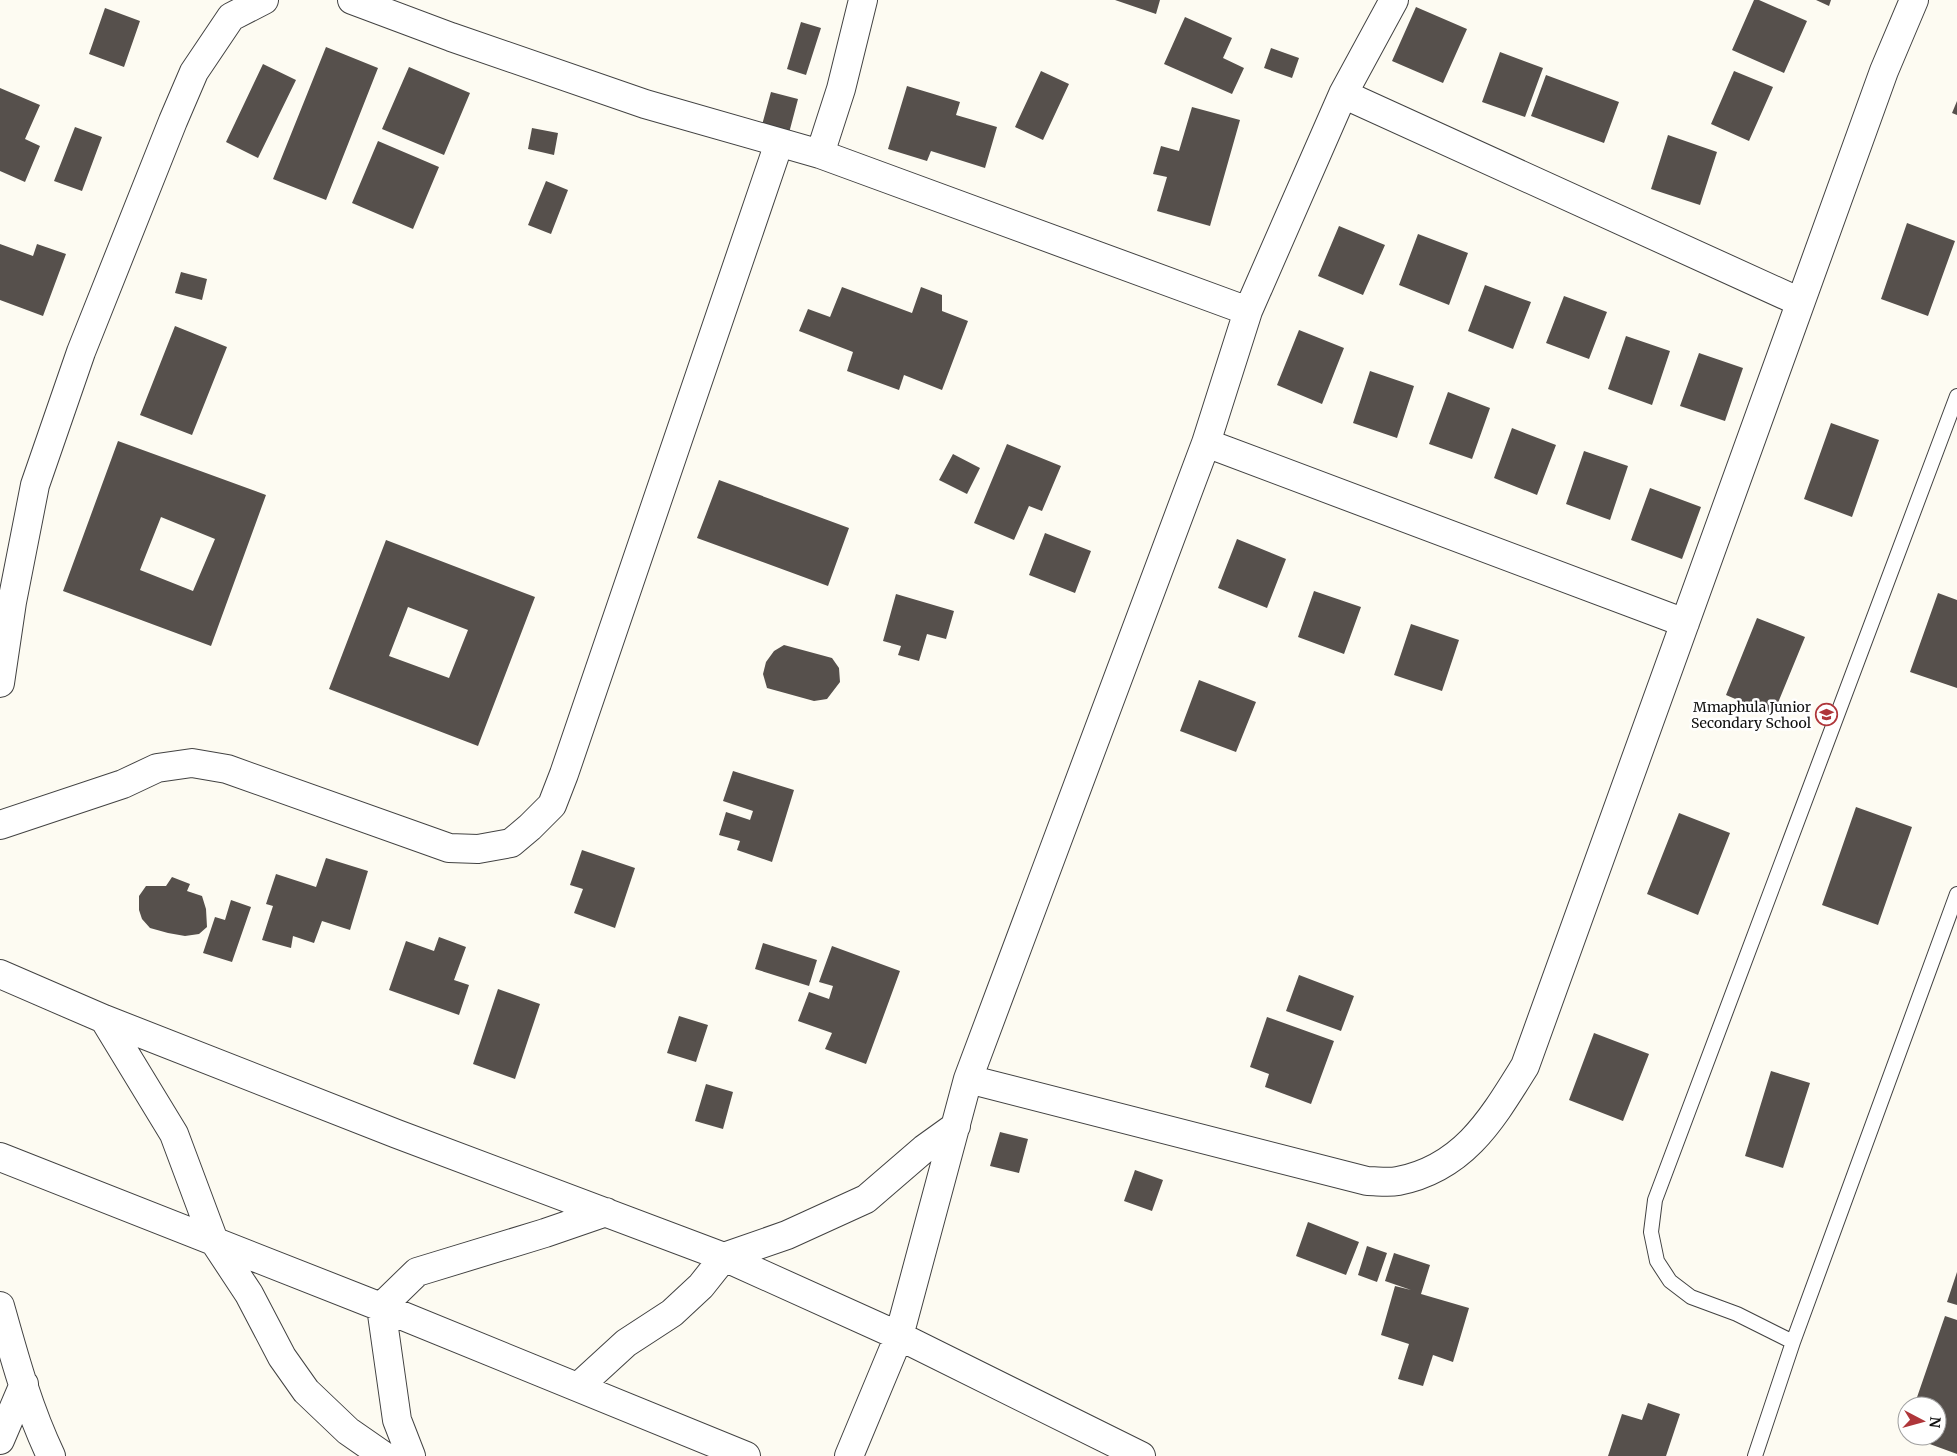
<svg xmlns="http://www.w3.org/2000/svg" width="1957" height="1456" viewBox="0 0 1957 1456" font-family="Merriweather,serif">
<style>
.building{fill:#56504c;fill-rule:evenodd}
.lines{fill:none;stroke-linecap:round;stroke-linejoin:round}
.lane-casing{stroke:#424242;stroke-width:16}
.street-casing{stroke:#424242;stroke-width:30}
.lane{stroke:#fff;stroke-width:14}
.street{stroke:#fff;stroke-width:28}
.labels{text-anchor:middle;stroke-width:5;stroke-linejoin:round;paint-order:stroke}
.poi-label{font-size:14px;fill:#0f0f0f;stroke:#fff;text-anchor:end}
</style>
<rect width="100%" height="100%" fill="#fdfbf2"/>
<!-- building -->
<path class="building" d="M1115,0H1160L1156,14Z
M1754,0H1759L1807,21L1784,73L1732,50Z
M1816,0H1831L1829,6Z
M1416,7L1467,29L1443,83L1392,61Z
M105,8L140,21L124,67L89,54Z
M1185,17L1232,38L1223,58L1244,68L1232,94L1164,64Z
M801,22L821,28L806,75L787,69Z
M326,47L378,68L326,200L273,179Z
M1271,48L1299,58L1292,78L1264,68Z
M1500,52L1543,68L1525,117L1482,102Z
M263,64L296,80L258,158L226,142Z
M409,67L470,93L444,155L382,129Z
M1041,71L1069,84L1043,140L1015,127Z
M1734,71L1773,87L1749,141L1711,124Z
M1546,75L1619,102L1604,143L1531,116Z
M907,86L960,102L956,115L997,127L985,168L931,151L927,161L888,149Z
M0,88L40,105L25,139L40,146L25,182L0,171Z
M771,92L798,99L789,133L762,125Z
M1957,101V115L1952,113Z
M1192,107L1240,120L1210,226L1157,211L1167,177L1153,174L1161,146L1179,151Z
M75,127L102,137L82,191L54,181Z
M532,128L558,133L554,155L528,149Z
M1668,135L1717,152L1700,205L1651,189Z
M378,141L439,167L413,229L352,203Z
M546,181L568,190L551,234L528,225Z
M1907,223L1955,241L1928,316L1881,299Z
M1339,226L1385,245L1363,295L1318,276Z
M1418,234L1468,253L1449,305L1399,285Z
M0,244L33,256L37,244L66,254L43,316L0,300Z
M181,272L207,279L202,300L175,293Z
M1485,285L1531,302L1513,349L1468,331Z
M842,287L912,313L921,287L942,295V311L968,321L942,390L904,375L899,390L847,371L853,352L799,331L808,309L830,317Z
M1564,296L1607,312L1589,359L1546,343Z
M175,326L227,347L192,435L140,415Z
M1299,330L1344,348L1322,404L1277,385Z
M1626,336L1670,351L1652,405L1608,389Z
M1699,353L1743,368L1725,421L1680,406Z
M1370,371L1414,386L1397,438L1353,423Z
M1448,392L1490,408L1472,459L1429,444Z
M1831,423L1879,440L1852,517L1804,499Z
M1512,428L1556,445L1537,495L1494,478Z
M118,441L266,495L211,646L63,591ZM161,517L215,539L193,591L140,570Z
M1007,444L1061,466L1042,511L1029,506L1014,540L974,523Z
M1584,451L1628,466L1610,520L1566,504Z
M953,454L980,468L967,494L939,480Z
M719,480L849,528L828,586L697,538Z
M1650,488L1701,507L1682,559L1631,540Z
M1045,533L1091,551L1075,593L1029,575Z
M1237,539L1286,559L1267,608L1218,588Z
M386,540L535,597L478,746L329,689ZM408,607L468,630L449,678L389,656Z
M1314,591L1361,607L1344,654L1298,637Z
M1938,593L1957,600V688L1910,672Z
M896,594L954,611L946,639L927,634L919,661L898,655L901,646L883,641Z
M1757,618L1805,637L1773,715L1726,695Z
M1411,624L1459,640L1442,691L1394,675Z
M784,645L832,658L839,668L840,682L827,699L814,701L767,688L763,674L766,662L774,651Z
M1199,680L1256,702L1236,752L1180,731Z
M733,771L794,790L772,862L737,850L740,841L719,835L726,812L750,820L753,811L723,801Z
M1856,807L1912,827L1878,925L1822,905Z
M1679,813L1730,833L1698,915L1647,894Z
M582,850L635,868L615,928L574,913L583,889L570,885Z
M326,858L368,871L350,930L322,921L314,943L293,936L291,948L262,940L273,906L266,904L276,874L316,887Z
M172,877L190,884L187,891L202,896L206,909L207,927L199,934L185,936L168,933L150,928L142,919L139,910V896L146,886H166Z
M231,900L251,907L232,962L203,953L215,917L225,920Z
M439,937L466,947L454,980L469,985L459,1015L389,990L406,941L434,951Z
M763,943L817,960L809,986L755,969Z
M832,946L900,971L866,1064L825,1049L832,1033L798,1021L809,992L829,999L833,986L819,982Z
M1299,975L1354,996L1341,1031L1286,1011Z
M498,989L540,1004L515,1079L473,1064Z
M679,1016L708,1025L696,1062L667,1053Z
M1267,1017L1334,1041L1311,1104L1265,1087L1269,1074L1250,1067Z
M1594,1033L1649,1054L1623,1121L1569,1100Z
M1771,1071L1810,1083L1783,1168L1745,1156Z
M706,1084L733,1092L723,1129L695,1121Z
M1000,1132L1028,1139L1019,1173L990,1166Z
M1135,1170L1163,1180L1152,1211L1124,1201Z
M1308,1222L1359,1242L1346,1275L1296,1256Z
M1367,1246L1387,1253L1377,1282L1358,1275Z
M1394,1253L1430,1265L1421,1294L1469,1308L1453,1362L1433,1355L1423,1386L1398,1379L1409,1344L1381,1335L1395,1286L1411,1290L1385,1281Z
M1957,1272V1305L1947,1302Z
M1945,1316L1957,1320V1454L1908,1436H1937V1406H1914Z
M1648,1403L1680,1414L1666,1456H1608L1622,1414L1642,1420Z"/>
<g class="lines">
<defs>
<path id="lane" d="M1793,1342L1737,1314L1691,1297L1670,1281L1657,1261L1651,1232L1655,1200L1957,396
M1755,1456L1793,1342L1957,894"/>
<path id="street" d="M352,0L451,37L645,104L820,154L1248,311
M1343,94L1800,302
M820,154L841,89L863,0
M1206,443L1685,623
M0,683L12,602L35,485L81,352L173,121L194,72L231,17L264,0
M0,825L123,784L157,768L192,763L227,769L449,848L478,849L511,843L530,827L552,805L564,774L779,143
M0,974L104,1019L397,1134L724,1257L899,1336L1141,1456
M104,1019L174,1134L214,1241L249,1294L282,1357L306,1391L348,1431L384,1456
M968,1079L1367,1181C1377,1181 1388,1183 1398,1181C1464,1168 1492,1119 1525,1066L1884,71L1914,0
M0,1157L381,1307L746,1456
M0,1306C14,1356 28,1408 51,1456
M578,1387L626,1343L672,1313L701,1286L724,1257L787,1235L866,1199L924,1149L956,1126
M0,1440L24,1384
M411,1456L397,1420L381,1307L417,1272L545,1233L606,1212
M849,1456L899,1336L968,1079L1206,443L1248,311L1343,94L1394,0"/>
</defs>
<!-- lane casing -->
<use href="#lane" class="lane-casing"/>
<!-- street casing -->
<use href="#street" class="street-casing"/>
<!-- lane -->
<use href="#lane" class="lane"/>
<!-- street -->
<use href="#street" class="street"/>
</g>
<!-- icons -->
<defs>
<symbol id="school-ring" viewBox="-11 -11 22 22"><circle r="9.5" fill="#fff" stroke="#af363a" stroke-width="1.5"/><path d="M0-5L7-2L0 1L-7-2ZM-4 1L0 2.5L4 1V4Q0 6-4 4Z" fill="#af363a"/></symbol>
</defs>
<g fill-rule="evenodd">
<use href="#school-ring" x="1814" y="702" width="25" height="25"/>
</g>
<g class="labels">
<!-- poi labels -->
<g class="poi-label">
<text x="1811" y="712">Mmaphula Junior<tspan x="1811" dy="16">Secondary School</tspan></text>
</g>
</g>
<!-- north arrow -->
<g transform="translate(1922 1421) rotate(96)"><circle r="24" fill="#ffffff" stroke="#9f9f9f"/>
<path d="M0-4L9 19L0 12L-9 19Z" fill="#af363a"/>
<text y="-8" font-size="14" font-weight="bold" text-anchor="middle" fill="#0f0f0f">N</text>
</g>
</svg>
